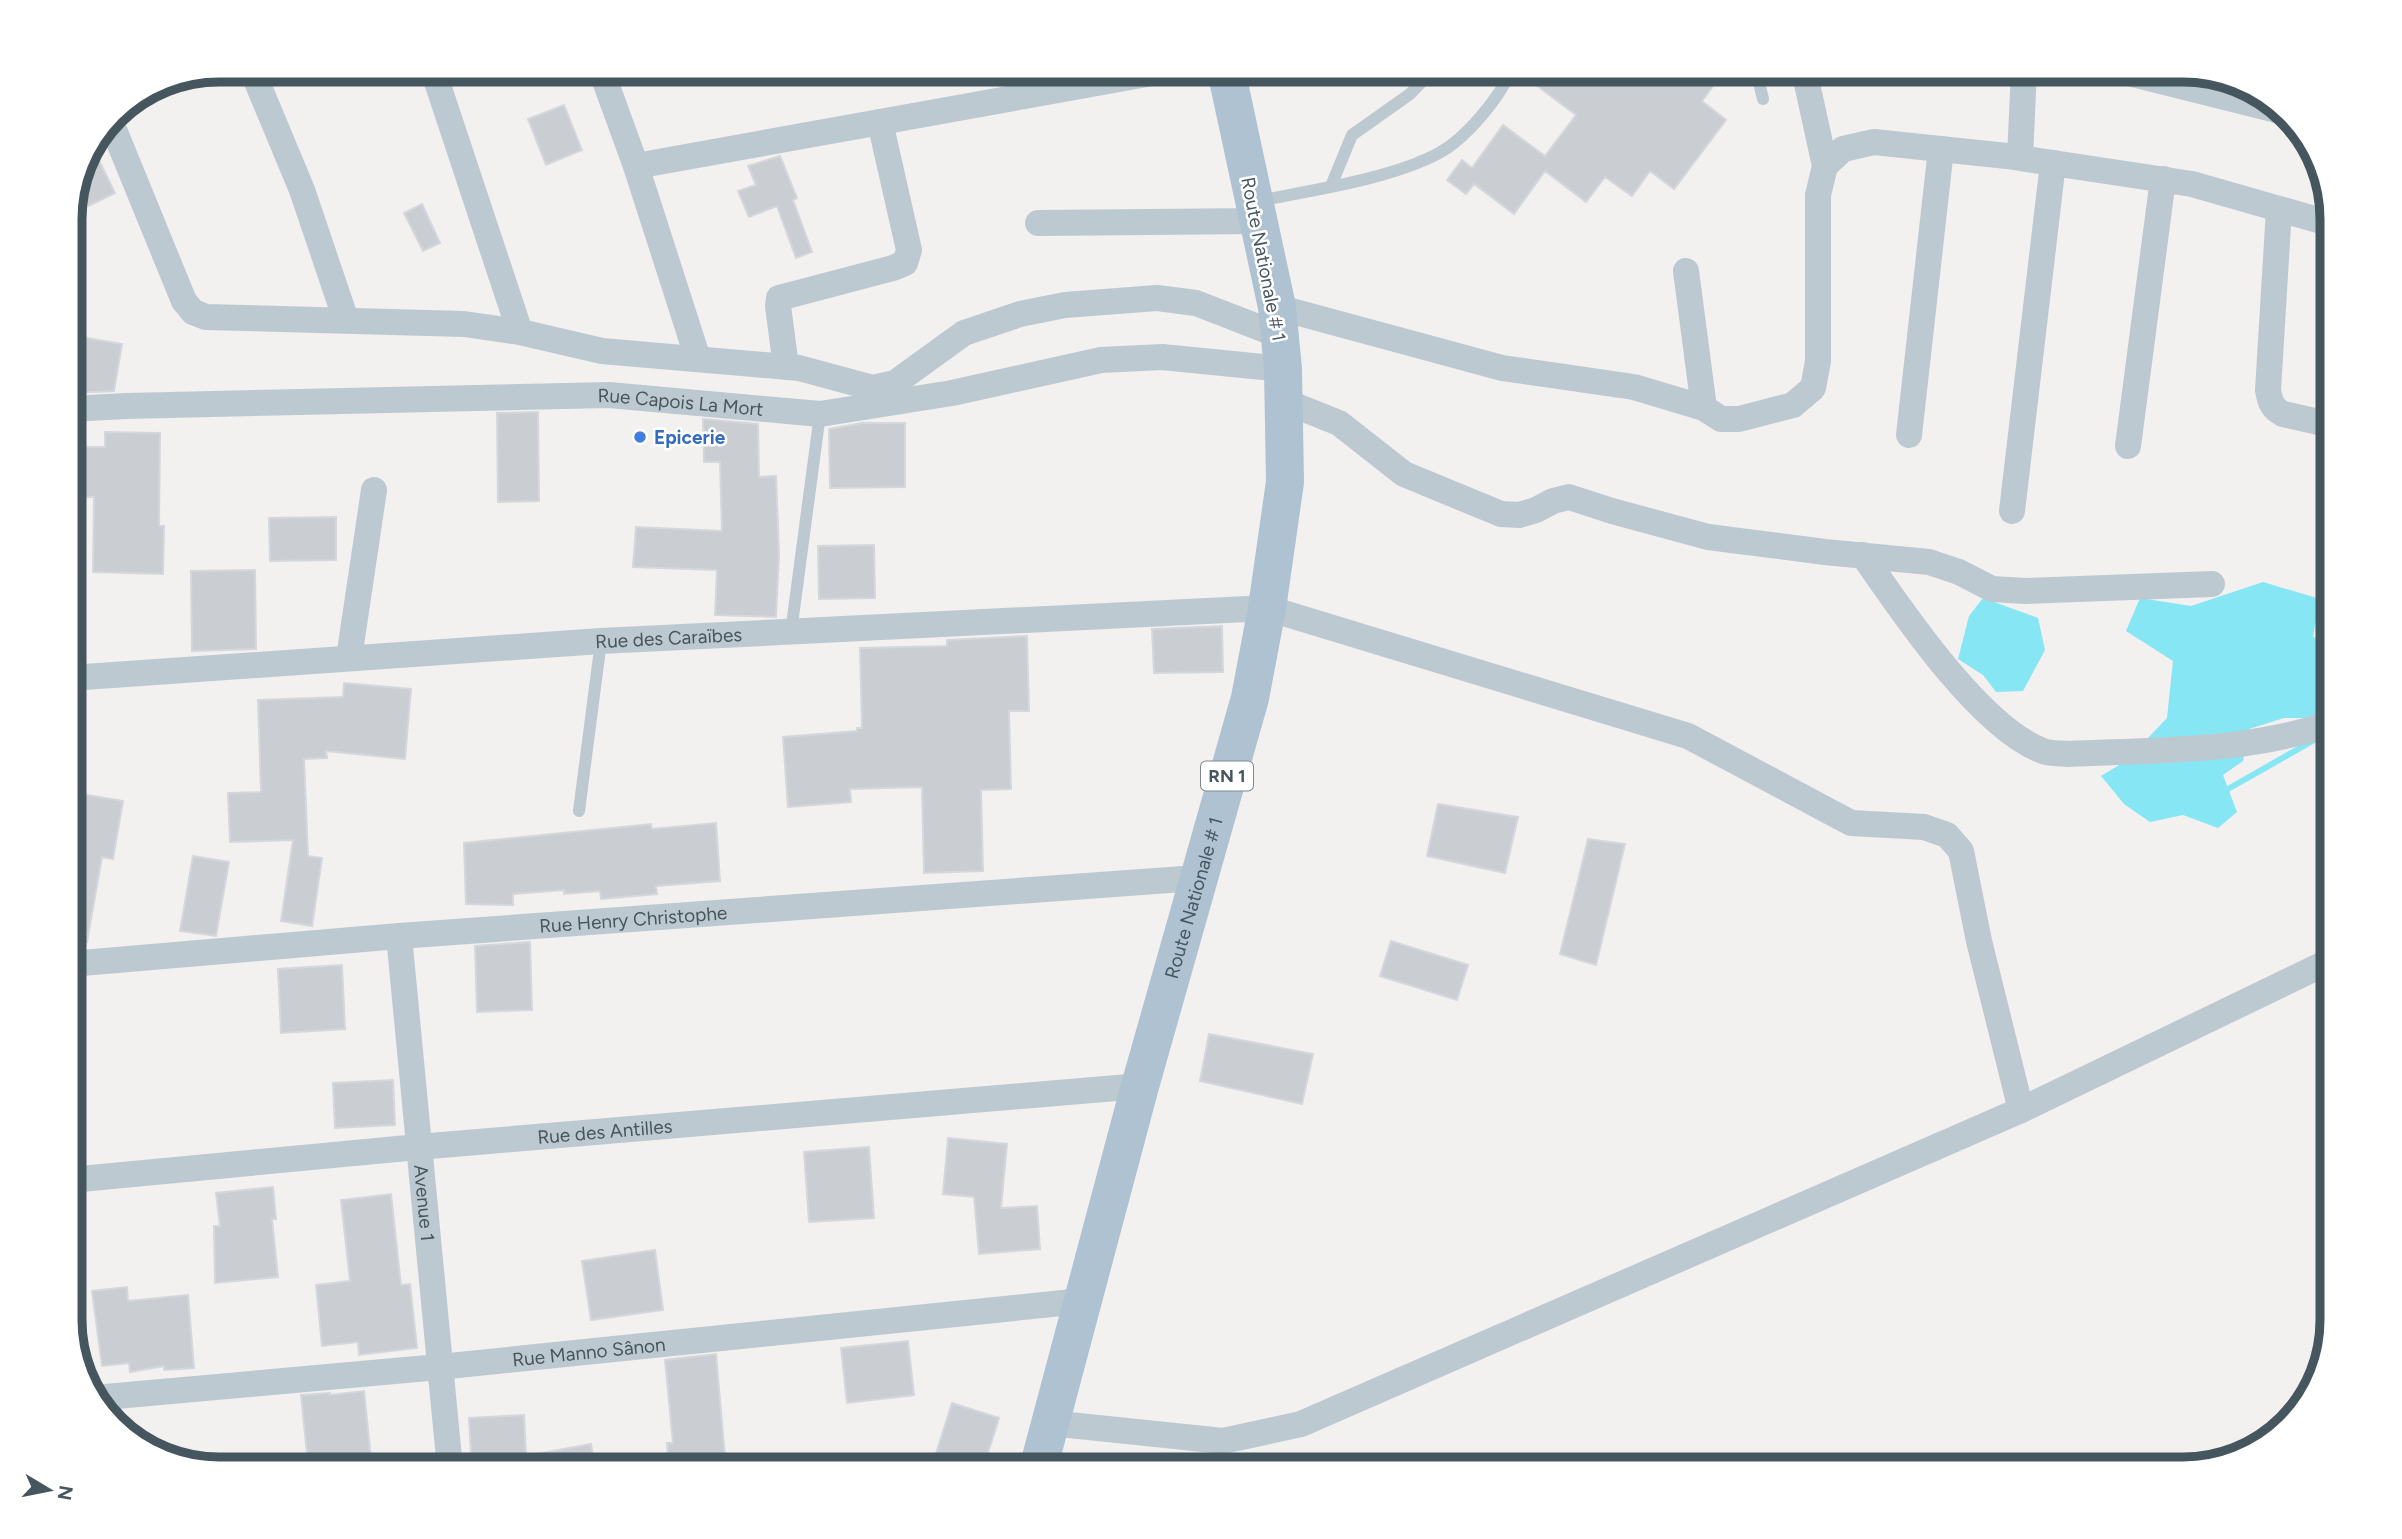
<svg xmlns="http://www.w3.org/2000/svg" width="2402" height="1539" viewBox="0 0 2402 1539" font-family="Figtree,sans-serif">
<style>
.water{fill:#86e6f3}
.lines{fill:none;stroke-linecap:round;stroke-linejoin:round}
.stream{stroke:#86e6f3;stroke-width:6}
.building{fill:#caced3;stroke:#d4d7dc;stroke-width:2}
.service{stroke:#bdc9d0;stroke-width:12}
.minor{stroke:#bdc9d0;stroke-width:26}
.primary{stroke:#aec2d1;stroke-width:38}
.shop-dot{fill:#3f7fe0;stroke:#fff;stroke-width:2.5}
.labels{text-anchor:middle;stroke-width:5;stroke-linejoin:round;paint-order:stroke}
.shield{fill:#fff;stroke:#7e898f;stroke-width:2}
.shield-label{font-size:18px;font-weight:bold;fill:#46565f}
.street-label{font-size:19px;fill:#46565f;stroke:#fff}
.shop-label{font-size:19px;font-weight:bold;fill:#366cbe;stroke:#fff;text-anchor:start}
.rim{fill:none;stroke:#46565f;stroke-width:9}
</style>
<rect width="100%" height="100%" fill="#f3f0f0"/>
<!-- water -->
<path class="water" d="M2263,582L2320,599L2313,637L2332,644V718H2284L2249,729L2243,761L2223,775L2237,812L2218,828L2183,815L2150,822L2124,804L2101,776L2126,761L2167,718L2173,661L2126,631L2140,598L2191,606Z
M1983,598L2038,618L2045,650L2023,691L1996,692L1983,675L1958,659L1969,616Z"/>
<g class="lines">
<!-- stream -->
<path class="stream" d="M2228,789L2316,739L2332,740"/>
</g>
<!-- building -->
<path class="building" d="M1541,70H1710L1720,77L1702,101L1726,120L1674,189L1650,171L1632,196L1605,177L1586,202L1545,171L1514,214L1474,184L1466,194L1447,180L1462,160L1472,168L1503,125L1545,156L1576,115L1532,82Z
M564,105L582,150L546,165L528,119Z
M92,146L115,193L70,215L82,162Z
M780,156L797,198L793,200L812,252L796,258L777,206L749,217L738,191L756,185L748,166Z
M422,204L440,243L423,251L404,213Z
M81,337L122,344L114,391L71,393Z
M538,412L539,501L498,502L497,413Z
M703,419L758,424L759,477L776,476L779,554L776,617L715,615L717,570L633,567L636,527L722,531L720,462H704Z
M862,423H905V487L830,488L829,429Z
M105,432L160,433L159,526H164L163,574L93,572L94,497H70V447H105Z
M336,517V560L270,561L269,518Z
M874,545L875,598L819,599L818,546Z
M255,570L256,649L192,651L191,571Z
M1222,626L1223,672L1154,673L1152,629Z
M1027,636L1029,711H1009L1011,789L981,790L983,871L924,873L922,787L850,789L851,802L788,807L783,737L857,731V728H862L860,648L947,646V640Z
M344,683L411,689L405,759L326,751L327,758L304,759L308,856L322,858L312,926L281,921L293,840L230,842L228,793L261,792L258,700L343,697Z
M70,792L123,801L113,859L102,857L87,942L70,939Z
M1438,804L1518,817L1505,873L1427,856Z
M716,823L720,881L656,886L657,894L601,899L600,891L564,894V890L513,894V905L466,904L464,843L651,824L652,829Z
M1588,839L1625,844L1596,965L1560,954Z
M193,856L229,862L216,936L180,931Z
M1391,941L1468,965L1457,1000L1380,976Z
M530,942L532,1010L477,1012L475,946Z
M342,965L345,1029L281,1033L278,969Z
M1209,1034L1313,1054L1302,1104L1200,1081Z
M393,1080L395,1125L335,1128L333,1083Z
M948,1138L1007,1144L1001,1208L1037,1206L1040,1249L979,1254L974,1197L943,1194Z
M869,1147L874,1218L809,1222L804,1152Z
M273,1187L276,1219H272L278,1277L215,1283L214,1226H220L216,1193Z
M391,1194L401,1285L410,1284L417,1348L359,1355L358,1342L322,1346L316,1285L350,1281L341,1200Z
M655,1250L663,1310L591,1320L582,1261Z
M127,1287L128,1301L188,1295L194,1368L164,1370V1366L130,1372L129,1363L102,1366L92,1291Z
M908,1341L914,1395L847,1403L841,1348Z
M716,1354L726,1469H669L667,1443H673L665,1360Z
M364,1391L371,1459L342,1463L341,1459L308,1464L301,1395L330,1393V1395Z
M952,1403L999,1418L983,1469H942L932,1466Z
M524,1415L526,1456L591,1444L595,1469H472L469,1418Z"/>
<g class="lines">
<!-- service -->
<path class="service" d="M1756,70L1763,99
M1331,186L1352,135L1410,94L1433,70
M1258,201C1312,190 1391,179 1439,153C1465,139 1500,98 1511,70
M791,632L820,414
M579,811L601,641"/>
<!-- minor -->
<g class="minor">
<path d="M252,70L302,190L346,320"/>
<path d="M433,70L520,332"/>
<path d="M601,70L636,166L698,359"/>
<path d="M1804,70L1825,166"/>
<path d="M2116,70L2280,111"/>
<path d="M110,120L184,301L193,312L206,317L464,324L520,332L602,351L799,368L873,388L895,383L964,333L1020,314L1065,305L1157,298L1196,303L1281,336"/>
<path d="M2020,157L2024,70"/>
<path d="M636,166L1169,70"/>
<path d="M2279,209L2268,390C2270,402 2272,408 2283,414L2332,425"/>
<path d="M1038,223L1259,221"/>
<path d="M1686,271L1704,408"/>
<path d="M1277,307L1502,368L1634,387L1704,408L1721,419H1739L1793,405L1813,388L1818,361V195L1825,166L1843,149L1874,142L2007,156L2192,184L2332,224"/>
<path d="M786,367L778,306L779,298L893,268L905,263L909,250L880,122"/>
<path d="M1284,401L1339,423L1404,474L1501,514L1519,515L1536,510L1553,501L1569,497L1612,511L1708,537L1825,552L1929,562L1959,572L1992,589L2025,591L2212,584"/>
<path id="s1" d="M70,409L126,406L609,395L820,414L952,393L1101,360L1162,357L1283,369"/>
<path d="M1909,435L1941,149"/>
<path d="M2128,446L2163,179"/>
<path d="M2012,511L2053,163"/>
<path d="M1863,555C1901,610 1980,728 2043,751C2050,754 2061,753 2069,754C2156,750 2248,752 2332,723"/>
<path d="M349,658L374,490"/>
<path id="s2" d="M70,678L601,641L1267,608L1688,736L1851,823L1924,827L1947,835L1961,851L1979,941L2021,1110"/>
<path id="s3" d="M399,936L450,1469"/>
<path id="s4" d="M70,964L399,936L1197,878"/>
<path id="s5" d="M70,1180L418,1147L1140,1086"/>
<path id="s6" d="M94,1398L439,1367L1082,1301"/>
<path d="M1050,1423L1223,1441L1301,1424L2021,1110L2332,960"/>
</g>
<!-- primary -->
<path class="primary" id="s7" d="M1038,1469L1140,1086L1250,698L1267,608L1285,482L1283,369L1277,307L1226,70"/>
</g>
<!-- markers -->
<circle class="shop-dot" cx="640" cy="437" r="7"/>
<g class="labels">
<!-- shield labels -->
<rect class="shield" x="1201" y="761.5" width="52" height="29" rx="5"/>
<g class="shield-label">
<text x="1227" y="782">RN 1</text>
</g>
<!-- street labels -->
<g class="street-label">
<text transform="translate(1264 259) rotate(79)" y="7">Route Nationale # 1</text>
<text dy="7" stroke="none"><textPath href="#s1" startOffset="611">Rue Capois La Mort</textPath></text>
<text dy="7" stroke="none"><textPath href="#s2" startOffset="600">Rue des Caraïbes</textPath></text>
<text dy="7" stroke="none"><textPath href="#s7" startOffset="592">Route Nationale # 1</textPath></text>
<text dy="7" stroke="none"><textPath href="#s4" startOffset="565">Rue Henry Christophe</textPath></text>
<text dy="7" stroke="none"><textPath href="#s5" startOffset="537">Rue des Antilles</textPath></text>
<text dy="7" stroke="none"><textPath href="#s3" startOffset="268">Avenue 1</textPath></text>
<text dy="7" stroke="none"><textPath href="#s6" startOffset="497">Rue Manno Sânon</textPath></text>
</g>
<!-- shop labels -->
<g class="shop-label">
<text x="654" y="444">Epicerie</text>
</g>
</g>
<!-- crop -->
<path d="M0 0H2402V1539H0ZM219 82H2183A137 137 0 0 1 2320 219V1320A137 137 0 0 1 2183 1457H219A137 137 0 0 1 82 1320V219A137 137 0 0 1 219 82Z" fill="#fff" fill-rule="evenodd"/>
<path class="rim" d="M219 82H2183A137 137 0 0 1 2320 219V1320A137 137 0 0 1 2183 1457H219A137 137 0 0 1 82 1320V219A137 137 0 0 1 219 82Z"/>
<!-- north arrow -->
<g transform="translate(49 1490) rotate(100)" stroke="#ffffff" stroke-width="5" paint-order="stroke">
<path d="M0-5L12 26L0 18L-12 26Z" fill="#46565f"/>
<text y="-10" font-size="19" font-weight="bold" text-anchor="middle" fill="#46565f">N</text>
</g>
</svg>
